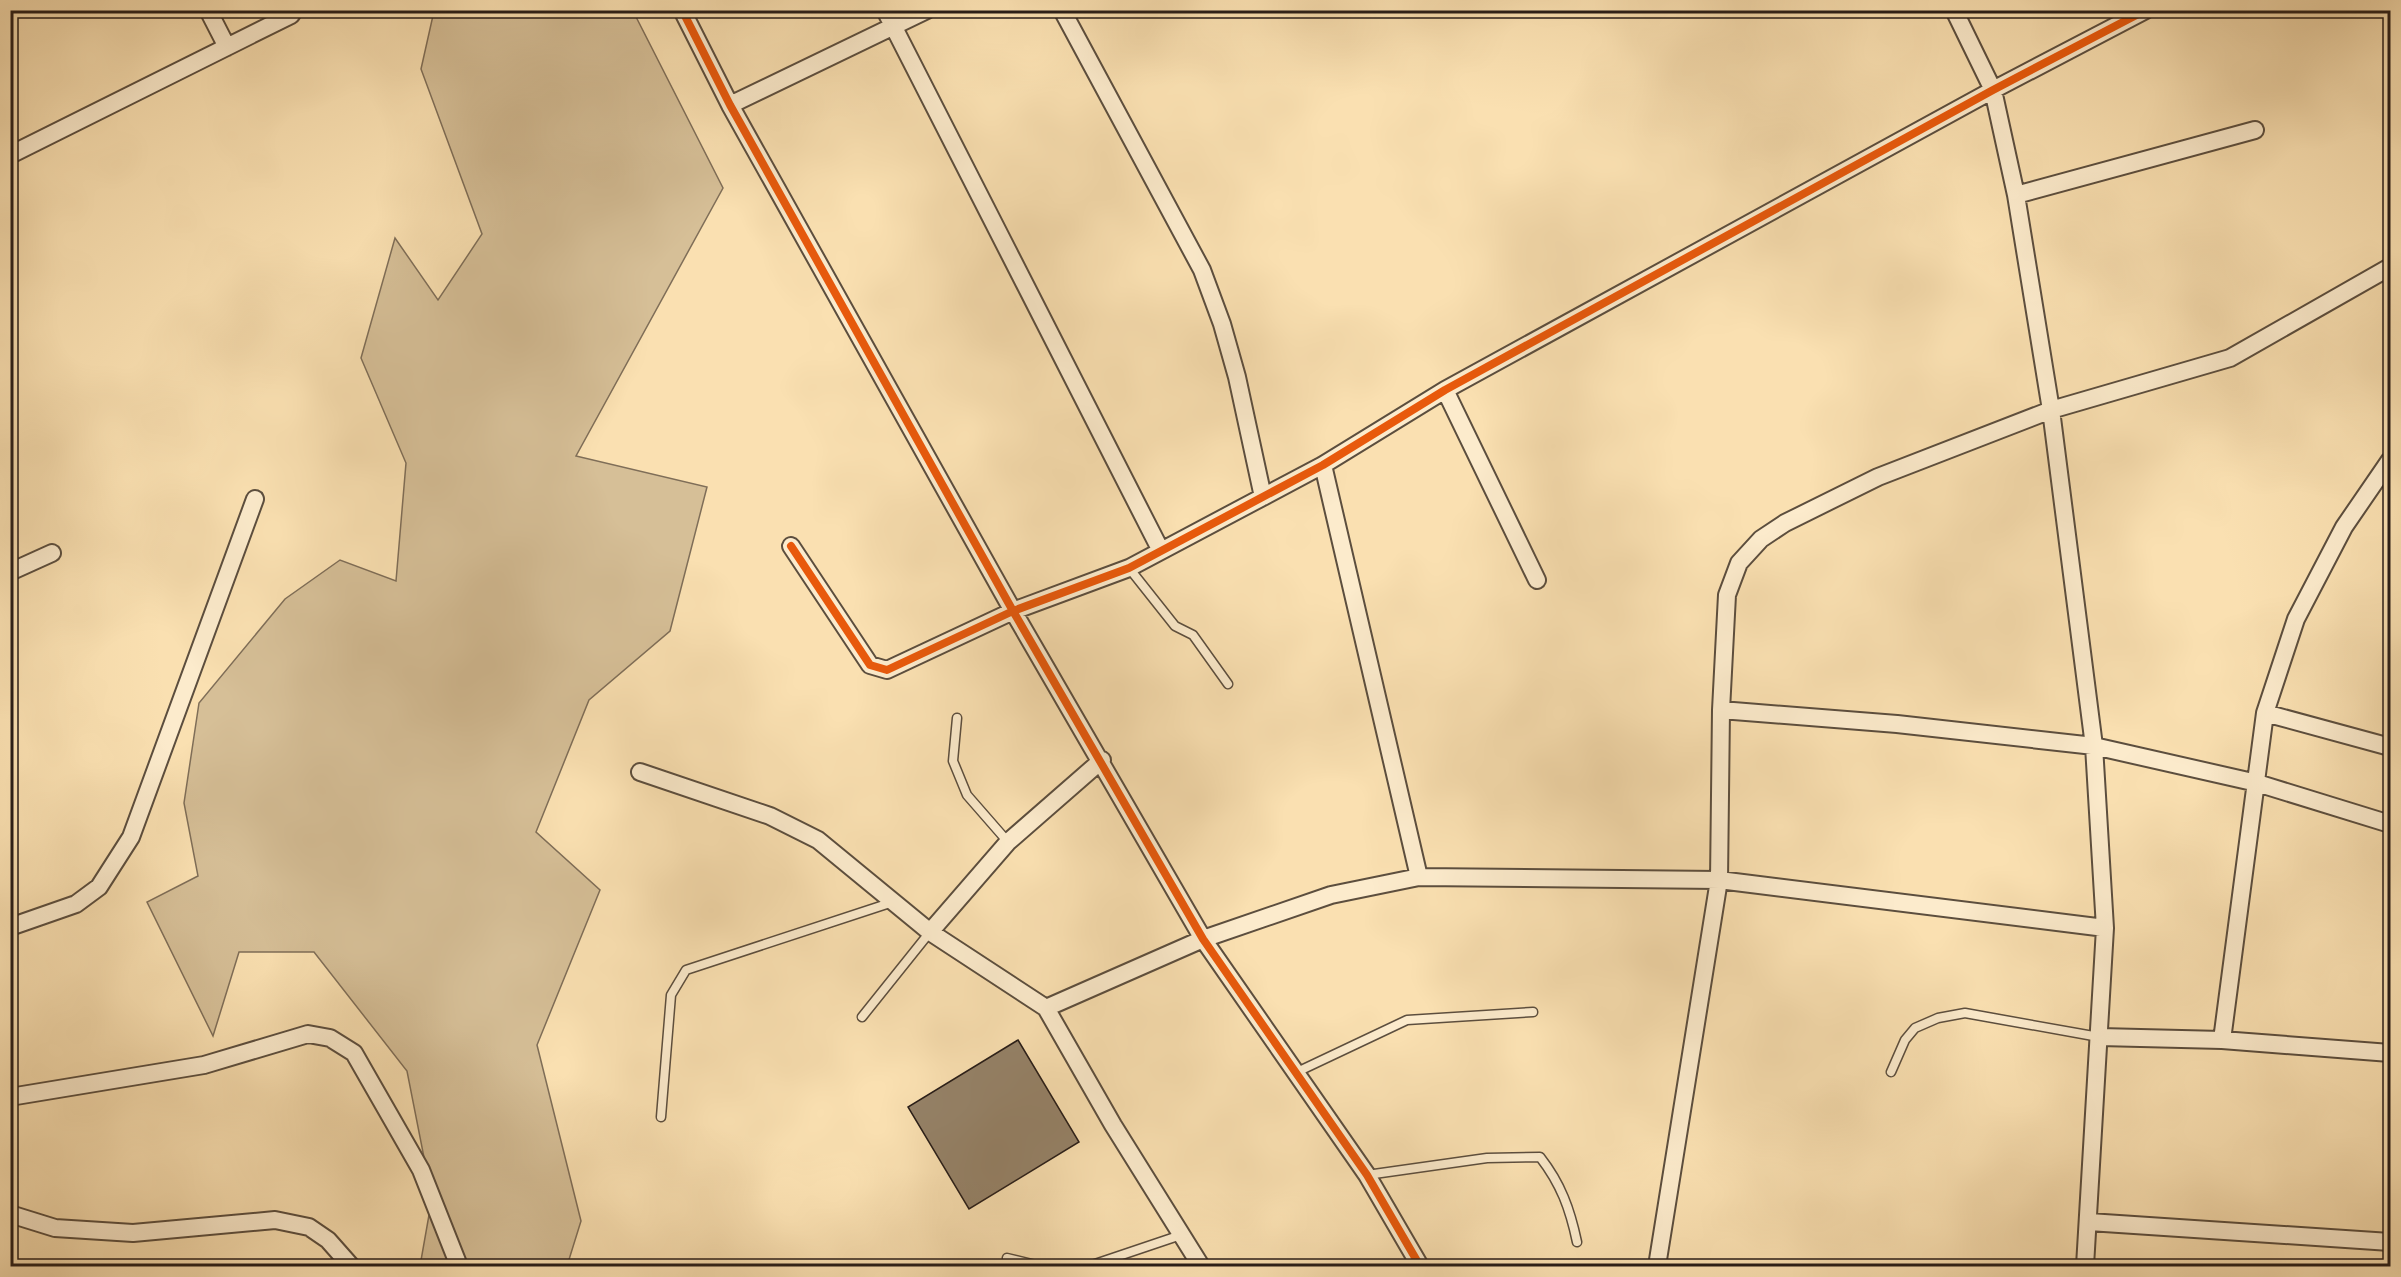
<svg xmlns="http://www.w3.org/2000/svg" width="2401" height="1277" viewBox="0 0 2401 1277" font-family="'IM FELL Double Pica',serif">
<style>
.green{fill:#d6bf97;stroke:#7f6e58;stroke-width:1.5}
.building{fill:#958268;stroke:#281d18;stroke-width:1.5}
.lines{fill:none;stroke-linecap:round;stroke-linejoin:round}
.lane-casing{stroke:#5c4e3e;stroke-width:11}
.street-casing{stroke:#5c4e3e;stroke-width:20}
.lane{stroke:#fcebcc;stroke-width:8}
.street{stroke:#fcebcc;stroke-width:16}
.cycleway-casing{stroke:#fcebcc;stroke-width:11}
.cycleway{stroke:#e8590c;stroke-width:8}
</style>
<rect width="100%" height="100%" fill="#fae0b1"/>
<filter id="stains"><feTurbulence type="fractalNoise" baseFrequency=".00333" numOctaves="4"/><feColorMatrix values="0 0 0 0 .2 0 0 0 0 .09 0 0 0 0 .02 0 0 0 .5 -.17"/></filter>
<radialGradient id="worn" r=".72"><stop offset=".6" stop-color="#630" stop-opacity="0"/><stop offset="1" stop-color="#630" stop-opacity=".3"/></radialGradient>
<!-- green -->
<path class="green" d="M434,11H633L723,188L576,456L707,487L670,631L589,700L536,832L600,890L537,1045L581,1221L567,1266H420L432,1198L407,1071L314,952H239L213,1036L147,902L198,876L184,803L199,703L285,599L340,560L396,581L406,463L361,358L395,238L438,300L482,234L421,69Z"/>
<!-- building -->
<path class="building" d="M1018,1040L1079,1142L969,1209L908,1107Z"/>
<g class="lines">
<defs>
<path id="lane" d="M1129,568L1175,626L1193,635L1228,684
M957,718L953,761L967,795L1008,842
M862,1017L930,932
M1297,1072L1407,1020L1533,1012
M1891,1072L1905,1040L1915,1028L1938,1018L1965,1013L2099,1037
M661,1117L671,995L686,970L893,902
M1367,1175L1487,1158L1540,1157C1561,1184 1570,1209 1577,1242
M1007,1258L1040,1266
M1089,1266L1181,1235"/>
<path id="street" d="M208,10L227,47
M682,10L730,105L1013,611L1203,939L1367,1175L1420,1266
M885,10L1160,549
M1062,10L1202,270L1222,324L1237,377L1263,497
M1954,10L1993,90L2016,195L2051,410L2094,746L2105,928L2085,1266
M730,105L927,10
M10,155L291,15L294,10
M2016,195L2255,130
M1445,390L1537,580
M1323,465L1419,877
M791,546L870,665L887,670L1013,611L1129,568L1323,465L1445,390L1993,90L2146,10
M10,572L52,553
M1721,710L1897,724L2094,746L2257,783L2390,824
M2265,713L2390,747
M640,772L770,816L818,840L930,932L1046,1008
M10,927L76,904L99,887L131,837L255,499
M930,932L1008,842L1102,760
M2100,1037L2222,1040L2265,713L2296,619L2344,527L2390,460
M2222,1040L2390,1053
M10,1097L204,1065L308,1034L330,1038L354,1053L421,1170L459,1266
M10,1214L55,1228L133,1233L275,1220L309,1227L328,1240L351,1266
M2089,1222L2390,1242
M1201,1266L1113,1125L1046,1008L1203,939L1331,895L1419,877L1719,880L2105,928
M1657,1266L1719,880L1721,710L1727,595L1739,563L1761,539L1785,523L1878,477L2051,410L2230,358L2390,267"/>
</defs>
<!-- lane casing -->
<use href="#lane" class="lane-casing"/>
<!-- street casing -->
<use href="#street" class="street-casing"/>
<!-- lane -->
<use href="#lane" class="lane"/>
<!-- street -->
<use href="#street" class="street"/>
<defs>
<path id="cycleway" d="M682,10L730,105L1013,611L1203,939L1367,1175L1420,1266
M791,546L870,665L887,670L1013,611L1129,568L1323,465L1445,390L1993,90L2146,10"/>
</defs>
<!-- cycleway casing -->
<use href="#cycleway" class="cycleway-casing"/>
<!-- cycleway -->
<use href="#cycleway" class="cycleway"/>
</g>
<!-- margin -->
<rect width="2401" height="1277" fill="none" stroke="#fae0b1" stroke-width="36"/>
<rect x="12" y="12" width="2377" height="1253" fill="none" stroke="#281d18" stroke-width="3"/>
<rect x="18" y="18" width="2365" height="1241" fill="none" stroke="#281d18" stroke-width="1.5"/>
<rect width="100%" height="100%" filter="url(#stains)"/>
<rect width="100%" height="100%" fill="url(#worn)"/>
</svg>
